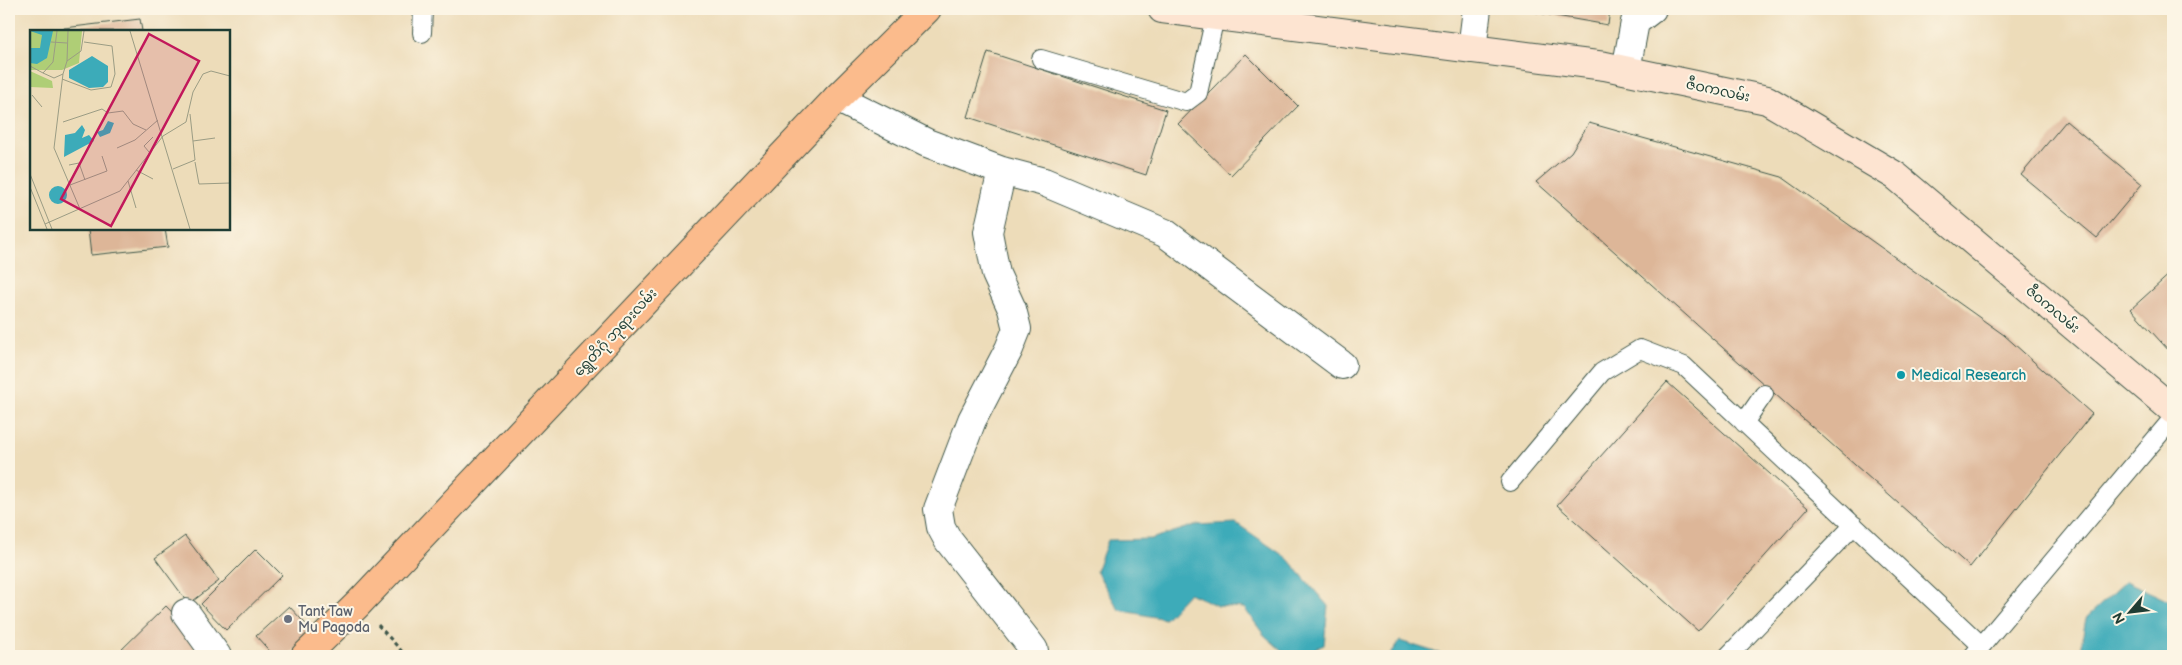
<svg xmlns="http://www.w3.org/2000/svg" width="2182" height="665" viewBox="0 0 2182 665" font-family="'Balsamiq Sans','Noto Sans Myanmar',sans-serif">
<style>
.water{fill:#3cabb9;stroke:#2e7476}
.building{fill:#ddb698}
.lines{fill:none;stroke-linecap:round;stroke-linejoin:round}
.lane-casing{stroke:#3e5548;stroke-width:20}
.street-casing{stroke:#3e5548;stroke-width:30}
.secondary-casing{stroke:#3e5548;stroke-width:30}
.primary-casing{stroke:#3e5548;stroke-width:30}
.path{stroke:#3e5548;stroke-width:3;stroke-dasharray:4 4;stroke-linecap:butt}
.lane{stroke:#fff;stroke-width:18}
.street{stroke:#fff;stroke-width:28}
.secondary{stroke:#fde4d1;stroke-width:28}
.primary{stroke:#fbbb8c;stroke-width:28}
.culture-dot{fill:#0f9aa8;stroke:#fcf5e5;stroke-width:2}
.worship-dot{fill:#6b7280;stroke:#fcf5e5;stroke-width:2}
.labels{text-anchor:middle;stroke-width:4;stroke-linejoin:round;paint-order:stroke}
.street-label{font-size:14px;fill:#1f3d34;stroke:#fcf5e5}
.culture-label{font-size:14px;fill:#0d838f;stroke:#fcf5e5;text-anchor:start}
.worship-label{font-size:14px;fill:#5b616d;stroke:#fcf5e5;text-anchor:start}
.inset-road{fill:none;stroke:#9b9c84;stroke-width:1}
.view{fill:#c2185b;fill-opacity:0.15;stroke:#c2185b;stroke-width:2.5}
.inset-edge{fill:none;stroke:#1f3d34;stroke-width:2.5}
</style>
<rect width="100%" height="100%" fill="#fcf5e5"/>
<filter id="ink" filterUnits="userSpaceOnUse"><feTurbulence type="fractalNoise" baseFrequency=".02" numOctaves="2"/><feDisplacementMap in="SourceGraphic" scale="10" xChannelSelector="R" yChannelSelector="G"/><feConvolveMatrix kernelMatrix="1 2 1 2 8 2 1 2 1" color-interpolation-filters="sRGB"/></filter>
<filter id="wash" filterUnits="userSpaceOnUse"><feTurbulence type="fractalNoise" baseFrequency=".0096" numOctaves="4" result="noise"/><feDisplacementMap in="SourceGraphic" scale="20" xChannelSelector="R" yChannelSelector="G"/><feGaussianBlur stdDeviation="1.12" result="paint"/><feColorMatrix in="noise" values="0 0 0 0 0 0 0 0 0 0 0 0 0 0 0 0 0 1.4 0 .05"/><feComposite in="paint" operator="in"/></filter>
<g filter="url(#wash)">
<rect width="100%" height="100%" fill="#eddcb9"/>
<!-- water -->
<path class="water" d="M1236,523L1287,558L1328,606L1324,645L1297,656H1288L1264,635L1244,608L1218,606L1189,593L1165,619L1119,610L1096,571L1108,540L1151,539L1196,525Z
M2126,581L2173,603V656H2079L2086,618Z
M1400,641L1448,656H1389Z"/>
<g id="blocks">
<!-- building -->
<path class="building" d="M1516,9H1610L1608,25Z
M140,19L142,31H64V28Z
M988,52L1166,110L1146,175L968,117Z
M1246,54L1298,106L1231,175L1178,124Z
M2066,121L2142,184L2097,238L2021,175Z
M1589,123L1782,177L2004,335L2092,414L1970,567L1536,182L1571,152Z
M88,229H165L168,247L91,255Z
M2173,271V351L2171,353L2131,309Z
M1667,382L1808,508L1698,631L1557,505Z
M185,536L219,581L189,604L155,558Z
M256,549L282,575L226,630L201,604Z
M166,606L214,656H115Z
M289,606L313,632L287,656H274L256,636Z"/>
</g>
</g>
<g filter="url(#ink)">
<use href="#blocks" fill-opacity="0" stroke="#3e5548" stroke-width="1"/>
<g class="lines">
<defs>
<path id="lane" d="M422,33L423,9
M1041,59L1186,102L1198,93L1215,17
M1744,423L1764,394
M1510,482L1602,372L1640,349L1684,366L1981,645
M1728,656L1854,525
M1973,656L2173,418"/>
<path id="street" d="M1472,49L1477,9
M1626,70L1635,22L1652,9
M837,98L927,143L1002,171L1044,182L1165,233L1342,365
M1002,171L988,232L996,274L1012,309L1017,329L1009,349L972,420L938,509L941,527L948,540L1028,642L1034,650V656
M186,613L217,656"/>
<path id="secondary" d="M1162,9L1605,66L1767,100L1896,176L2173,410"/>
<path id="primary" d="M305,656L358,604L837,98L927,9"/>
</defs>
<!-- lane casing -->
<use href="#lane" class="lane-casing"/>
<!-- street casing -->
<use href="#street" class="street-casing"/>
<!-- secondary casing -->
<use href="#secondary" class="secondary-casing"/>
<!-- primary casing -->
<use href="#primary" class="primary-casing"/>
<!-- path -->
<path class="path" d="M378,625L406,656"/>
<!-- lane -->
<use href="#lane" class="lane"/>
<!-- street -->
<use href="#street" class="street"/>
<!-- secondary -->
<use href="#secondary" class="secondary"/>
<!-- primary -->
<use href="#primary" class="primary"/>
</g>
</g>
<!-- markers -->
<circle class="culture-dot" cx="1901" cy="375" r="5"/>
<circle class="worship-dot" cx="288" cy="619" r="5"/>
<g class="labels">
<!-- street labels -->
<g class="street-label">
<text transform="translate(1718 90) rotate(12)" y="5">ဇီဝကလမ်း</text>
<text transform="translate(2053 309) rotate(40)" y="5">ဇီဝကလမ်း</text>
<text transform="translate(615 332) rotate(-47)" y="5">ရွှေတိဂုံ ဘုရားလမ်း</text>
</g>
<!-- culture labels -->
<g class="culture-label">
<text x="1911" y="380">Medical Research</text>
</g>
<!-- worship labels -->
<g class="worship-label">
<text x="298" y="616">Tant Taw<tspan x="298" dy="16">Mu Pagoda</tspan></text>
</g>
</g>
<!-- overview -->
<g transform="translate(30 30)">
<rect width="200" height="200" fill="#eddcb9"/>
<path d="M0,1H52L49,33L32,40H0ZM0,41L22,51L23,58L0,57Z" fill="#afce76"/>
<path d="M0,1H23L17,28L7,34L0,33V18H10L12,5ZM62,26L78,36V52L73,57L59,58L39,48V40ZM78,91L84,93L80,103L70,107L67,102L73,100ZM52,95L55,100L52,108L59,105L64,111L34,127L35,105L45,103ZM19 165a9 9 0 1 1 18 0a9 9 0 1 1-18 0Z" fill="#3cabb9"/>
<path class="inset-road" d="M100,1L160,199M21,12L37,13M37,31L38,1M0,36L13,43L23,32L27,1M13,43L24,48L33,44M32,49L61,60L81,57L85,44L82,16L54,12M2,65L12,77M33,92L72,79L78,83L93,81L103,94L116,100M133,106L156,92L163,62L173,44L181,41L200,46M163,111L185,108M87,118L105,110L128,90M119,122L114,116L123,107M165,132L169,154L200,153M39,135L49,133L55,150M143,139L165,130L160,84M106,140L123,149M0,144L22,199M98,151L106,178M40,155L77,141L72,126M0,157L17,199M50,179L24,118L33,44L37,31L51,21L54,1M15,194L90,161L133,106"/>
<path class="view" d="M119,4L169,31L81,196L31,169Z"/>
<rect width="200" height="200" class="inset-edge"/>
</g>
<!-- margin -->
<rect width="2182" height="665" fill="none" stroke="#fcf5e5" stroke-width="30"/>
<!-- north arrow -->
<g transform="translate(2130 612) rotate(242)" stroke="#fcf5e5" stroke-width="4" paint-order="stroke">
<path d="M0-4L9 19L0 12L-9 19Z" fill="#1f3d34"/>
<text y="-8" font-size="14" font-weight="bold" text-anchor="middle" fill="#1f3d34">N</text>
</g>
</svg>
